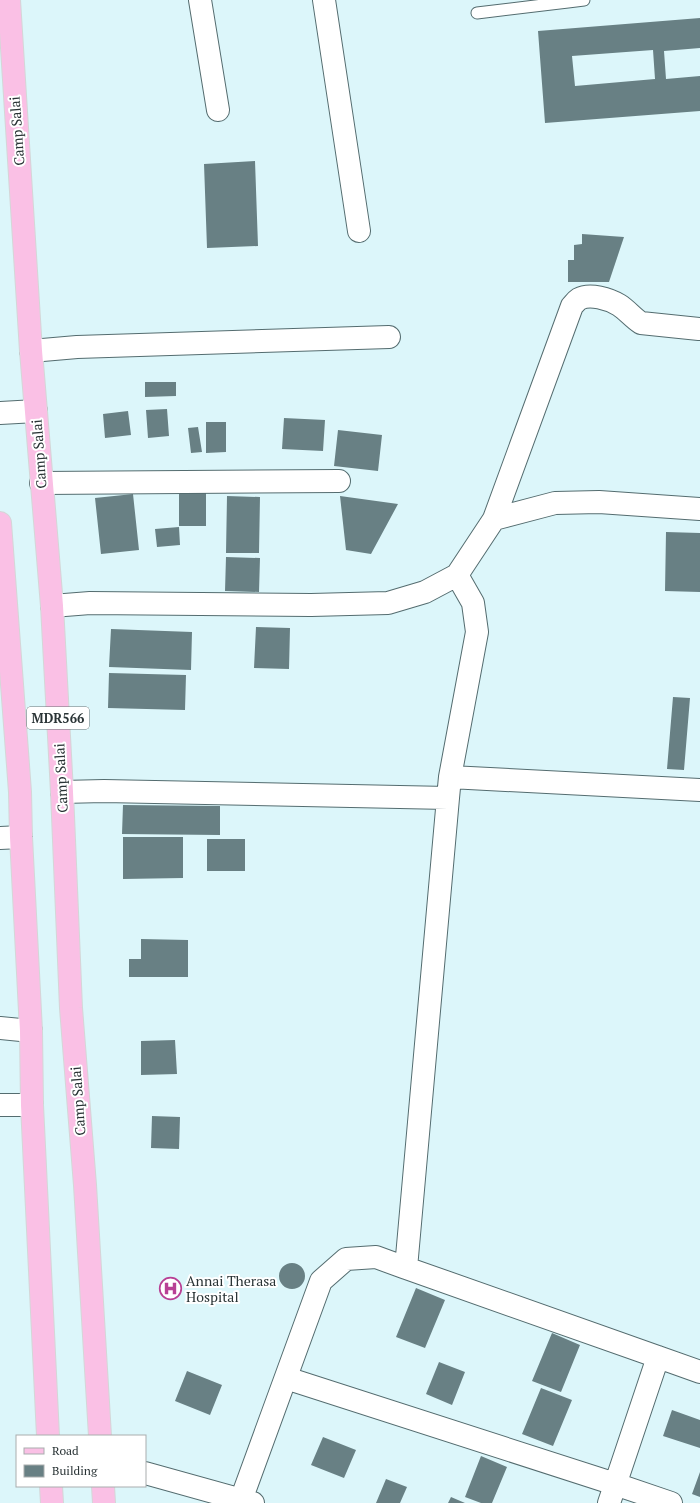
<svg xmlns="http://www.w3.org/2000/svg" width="700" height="1503" viewBox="0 0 700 1503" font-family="'PT Serif',serif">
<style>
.building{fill:#688084;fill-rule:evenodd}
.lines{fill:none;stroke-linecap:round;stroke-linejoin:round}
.service-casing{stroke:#546c6f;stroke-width:13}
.minor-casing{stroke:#546c6f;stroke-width:24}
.primary-casing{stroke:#d4d6d7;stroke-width:24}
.service{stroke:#fff;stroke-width:11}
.minor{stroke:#fff;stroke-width:22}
.primary{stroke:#fac0e5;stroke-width:22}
.labels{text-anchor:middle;stroke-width:4;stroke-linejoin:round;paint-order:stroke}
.shield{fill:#fff;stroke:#697072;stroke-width:1}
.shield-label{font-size:13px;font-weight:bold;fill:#293335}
.street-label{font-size:14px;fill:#293335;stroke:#fff}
.poi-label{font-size:14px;fill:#293335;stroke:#fff;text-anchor:start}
</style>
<rect width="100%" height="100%" fill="#dcf6fa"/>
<!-- building -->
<path class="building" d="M700,18V48L664,51L666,79L700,76V111L545,123L538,31ZM653,50L655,79L575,86L572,56Z
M255,161L258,246L207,248L204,164Z
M582,234L624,237L609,282H568V260H574V245L582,244Z
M145,382H176V396L145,397Z
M167,409L169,436L148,438L146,410Z
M128,411L131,435L105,438L103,414Z
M284,418L325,420L323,451L282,449Z
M206,422H226V452L206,453Z
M198,427L202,452L191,453L188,428Z
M338,430L382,435L378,471L334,466Z
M206,488V526H179V489Z
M133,494L139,550L101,554L95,498Z
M227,496L260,497L259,553H226Z
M340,496L398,504L371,554L346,550Z
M179,527L180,545L157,547L155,529Z
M666,532L700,533V592L665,591Z
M226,557L260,558L259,592L225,591Z
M256,627L290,628L289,669L254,668Z
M111,629L192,632L191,670L109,667Z
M109,673L186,675L185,710L108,708Z
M673,697L690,698L684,770L667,769Z
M123,805L220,806V835L122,834Z
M123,837H183V878L123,879Z
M207,839H245V871H207Z
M141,939L188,940V977H129V959H141Z
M175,1040L177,1074L141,1075V1041Z
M152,1116L180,1117L179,1149L151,1148Z
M279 1276a13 13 0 1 1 26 0a13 13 0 1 1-26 0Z
M416,1288L445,1300L425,1348L396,1337Z
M552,1333L580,1345L561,1392L532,1381Z
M439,1362L465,1372L452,1405L426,1394Z
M187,1371L222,1385L210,1415L175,1401Z
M541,1388L572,1400L553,1446L522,1434Z
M672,1410L700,1420V1448L663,1436Z
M323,1437L356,1450L344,1478L311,1465Z
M481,1456L507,1467L492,1503H481L465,1497Z
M700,1472V1497L692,1494Z
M386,1479L407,1487L400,1503H376Z
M451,1497L465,1503H448Z"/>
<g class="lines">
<defs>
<path id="service" d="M567,0L568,2L584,0
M477,13L568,2"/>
<path id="minor" d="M200,0L218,110
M324,0L359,231
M31,351L77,347L389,337
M0,413L36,411
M41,483L339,481
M494,519L555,503L599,502L700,509
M52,606L90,603L311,605L388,603L425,592L457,575L494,519L572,306C574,304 576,301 579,299C590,293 609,299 619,305C627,310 633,318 641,323L699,329
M450,777L700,790
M62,792L104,791L448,798L450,777L477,632L473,603L457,575
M448,798L406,1268L658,1357
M0,838L21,837
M0,1028L31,1031
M0,1105H32
M286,1378L615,1484L671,1503
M145,1473L253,1503
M241,1500L321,1281L346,1259L376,1257L406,1268
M609,1503L658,1357L700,1372"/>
<path id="primary" d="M9,0L31,351L52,606L62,792L71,1008L85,1185L100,1436
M0,523L20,792L21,837L31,1031L32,1105L48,1436
M51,1486L52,1503
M103,1486L104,1503"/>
</defs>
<!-- service casing -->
<use href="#service" class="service-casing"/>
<!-- minor casing -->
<use href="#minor" class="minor-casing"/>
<!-- primary casing -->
<use href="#primary" class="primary-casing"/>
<!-- service -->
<use href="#service" class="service"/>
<!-- minor -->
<use href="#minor" class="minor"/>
<!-- primary -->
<use href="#primary" class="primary"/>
</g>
<!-- icons -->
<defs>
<symbol id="hospital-ring" viewBox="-11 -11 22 22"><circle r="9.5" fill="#fff" stroke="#b84095" stroke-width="1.5"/><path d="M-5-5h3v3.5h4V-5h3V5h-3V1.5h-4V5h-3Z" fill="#b84095"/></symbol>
</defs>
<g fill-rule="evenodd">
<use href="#hospital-ring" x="158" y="1276" width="25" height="25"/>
</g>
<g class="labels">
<!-- shield labels -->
<rect class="shield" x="27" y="707" width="62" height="22" rx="3"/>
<g class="shield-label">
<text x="58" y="723">MDR566</text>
</g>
<!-- street labels -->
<g class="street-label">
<text transform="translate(17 131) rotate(-94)" y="5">Camp Salai</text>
<text transform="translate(39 454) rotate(-94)" y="5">Camp Salai</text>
<text transform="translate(61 778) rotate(-93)" y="5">Camp Salai</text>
<text transform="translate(78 1101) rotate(-94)" y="5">Camp Salai</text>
</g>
<!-- poi labels -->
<g class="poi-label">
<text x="186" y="1286">Annai Therasa<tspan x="186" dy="16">Hospital</tspan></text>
</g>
</g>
<!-- legend -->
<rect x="16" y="1435" width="130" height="52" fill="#ffffff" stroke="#a9adae"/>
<rect x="24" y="1448" width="20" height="6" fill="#fac0e5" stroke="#a9adae"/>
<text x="52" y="1455" font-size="12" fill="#293335">Road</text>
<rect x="24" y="1465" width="20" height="12" fill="#688084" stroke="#a9adae"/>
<text x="52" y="1475" font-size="12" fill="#293335">Building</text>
</svg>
